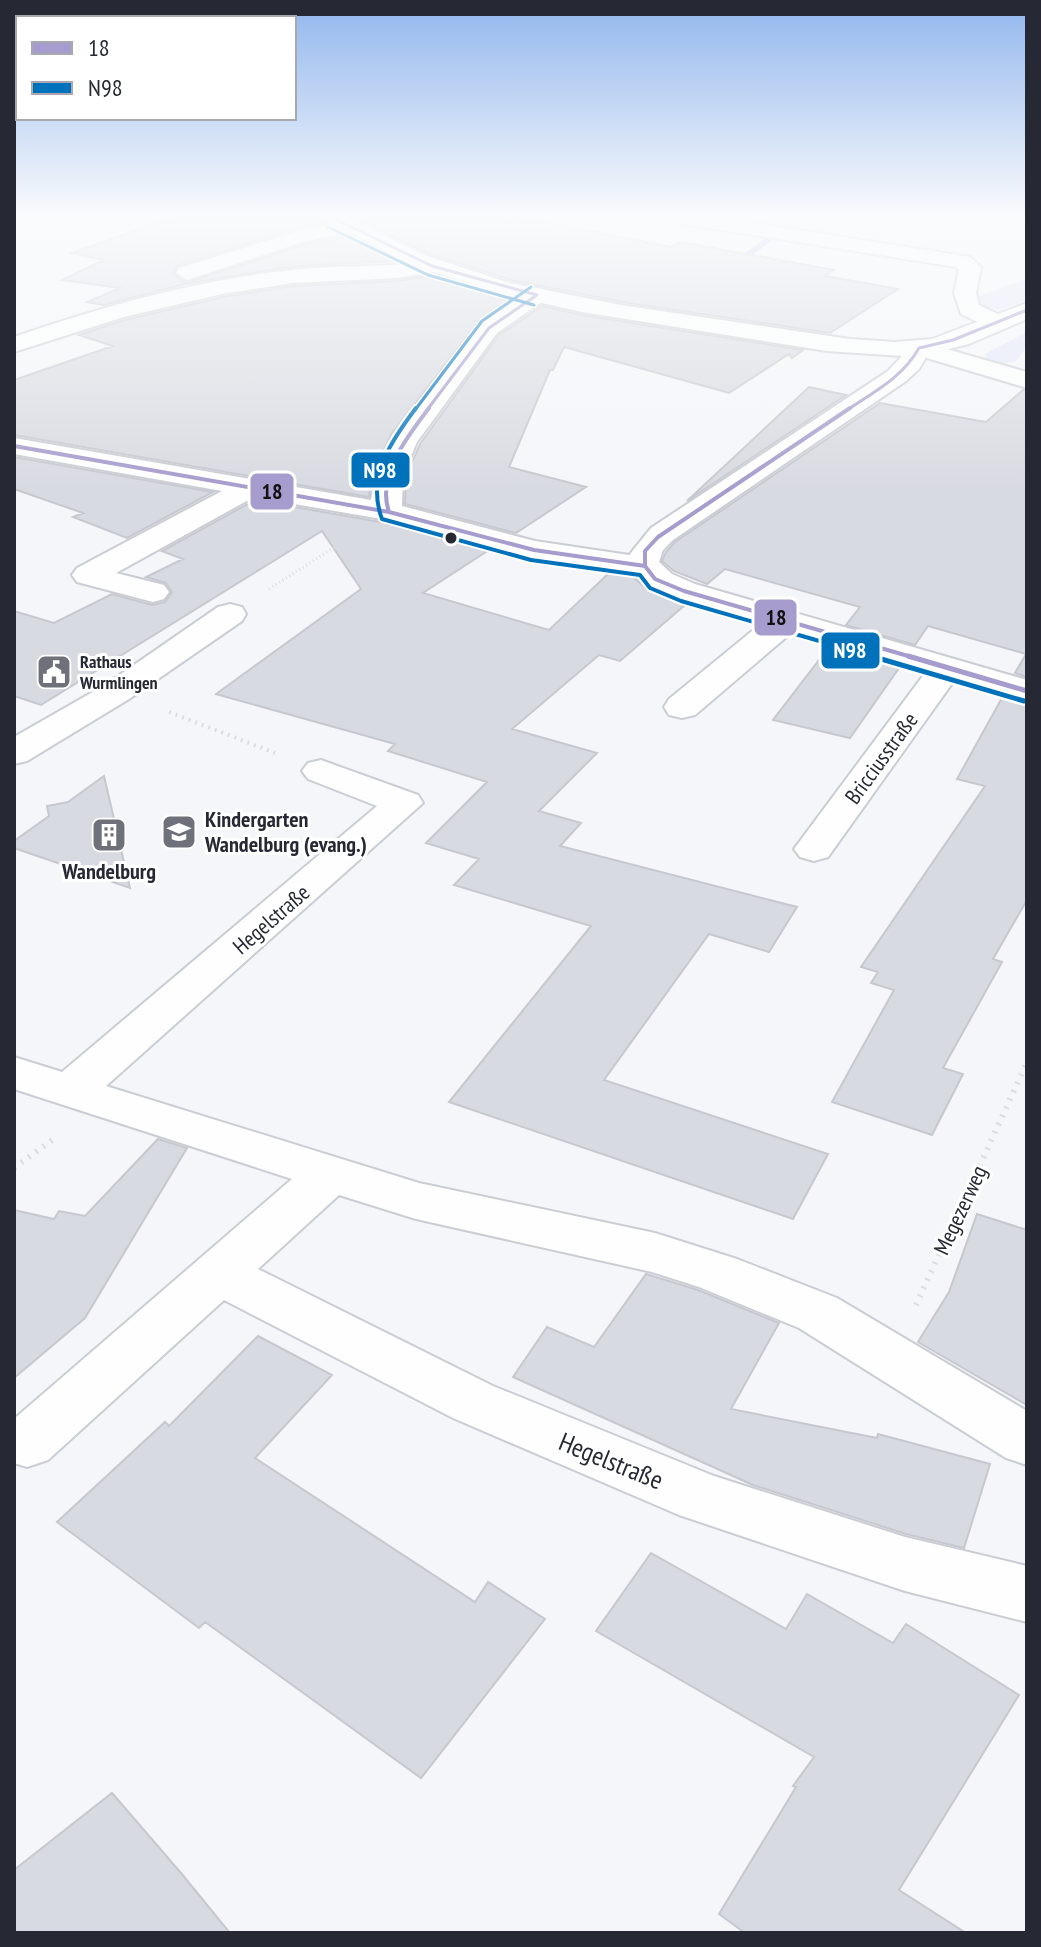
<svg xmlns="http://www.w3.org/2000/svg" width="1041" height="1947" viewBox="0 0 1041 1947" font-family="'PT Sans Narrow',sans-serif">
<style>
.green{fill:#e1e6f8}
.lines{fill:none;stroke-linecap:round;stroke-linejoin:round}
.stream{fill:#aeb9f5;fill-rule:evenodd}
.building{fill:#d8dae1;stroke:#c6c8cf;stroke-width:2}
.minor-casing{stroke:#cbcdd4;stroke-width:4}
.major-casing{stroke:#cbcdd4;stroke-width:4}
.path-far2{stroke:#dbdcdd;stroke-width:3;stroke-dasharray:1 3;stroke-linecap:butt}
.path-far1{stroke:#dbdcdd;stroke-width:4;stroke-dasharray:2 5;stroke-linecap:butt}
.path{stroke:#dbdcdd;stroke-width:6;stroke-dasharray:2 7;stroke-linecap:butt}
.minor{fill:#fefefe;fill-rule:evenodd}
.major{fill:#fefefe;fill-rule:evenodd}
.bus-1-far2-casing{stroke:#fff;stroke-width:6}
.bus-1-far1-casing{stroke:#fff;stroke-width:8}
.bus-1-casing{stroke:#fff;stroke-width:10}
.bus-2-far2-casing{stroke:#fff;stroke-width:6}
.bus-2-far1-casing{stroke:#fff;stroke-width:8}
.bus-2-casing{stroke:#fff;stroke-width:10}
.bus-1-far2{stroke:#a69ccd;stroke-width:3}
.bus-1-far1{stroke:#a69ccd;stroke-width:4}
.bus-1{stroke:#a69ccd;stroke-width:5}
.bus-2-far2{stroke:#0072bc;stroke-width:3}
.bus-2-far1{stroke:#0072bc;stroke-width:4}
.bus-2{stroke:#0072bc;stroke-width:5}
.bus-dot{fill:#262934;stroke:#fff;stroke-width:3}
.labels{text-anchor:middle;stroke-width:6;stroke-linejoin:round;paint-order:stroke}
.far-poi-label{font-size:18px;font-weight:bold;fill:#262934;stroke:#fff;text-anchor:start}
.street-label{font-size:22px;fill:#262934;stroke:#fff}
.poi-label{font-size:22px;font-weight:bold;fill:#262934;stroke:#fff;text-anchor:start}
.near-street-label{font-size:26px;fill:#262934;stroke:#fff}
.line-badge{stroke:#fff;stroke-width:3}
.badge-label{font-size:22px;text-anchor:middle;font-weight:bold;fill:#fff}
.pale-badge-label{font-size:22px;text-anchor:middle;font-weight:bold;fill:#111}
</style>
<rect width="100%" height="100%" fill="#f5f6f9"/>
<!-- green -->
<path class="green" d="M1027,278V300C1008,307 989,317 974,298Z
M1027,332V347L1015,362L1000,363L987,358L985,354Z"/>
<g class="lines">
<!-- stream -->
<path class="stream" d="M768,236L775,238L732,271H726V267Z"/>
</g>
<!-- building -->
<path class="building" d="M170,218H320L326,223L291,230L178,265L173,274L185,283L304,245L350,236L398,261L309,265L256,272L185,284L104,305L87,302L120,288L62,280L104,260L72,253Z
M356,218H524L671,247L681,242L834,270L825,276L898,289L830,333L622,302L511,280L428,253Z
M433,275L510,299L479,321L392,433L372,474L369,497L14,435V380L113,346L79,335L125,320L223,297L293,286L397,281Z
M542,306L582,315L803,350L792,358L789,354L729,393L564,347L553,370H550L509,467L586,487L516,533L405,504L406,476L420,444L499,335Z
M809,387L846,395L687,501Z
M1023,390L1027,391V677L1015,673L1026,654L928,626L915,645L846,625L860,607L725,569L707,584L674,571L662,561L666,552L675,542L880,403L986,422Z
M14,457L213,492L127,538L73,517L83,513L14,489Z
M255,500L386,523L489,550L423,593L549,630L609,573L632,576L648,590L685,605L620,661L599,655L512,729L597,753L539,811L581,823L560,846L797,907L769,952L709,934L604,1080L828,1154L793,1219L449,1102L591,926L454,885L479,859L426,843L487,782L388,751L395,744L216,694L361,589L322,531L41,705L14,696V611L54,623L112,594L152,605L165,602L172,592L166,583L146,577L183,559L162,551Z
M829,647L899,668L850,738L773,720Z
M1002,698L1027,705V900L993,959L1002,962L943,1068L963,1074L932,1135L832,1102L894,990L871,983L878,972L861,967L985,786L957,779Z
M104,776L130,888L14,848V841L49,816L47,806L68,802Z
M158,1139L187,1148L85,1318L14,1378V1210L54,1219L59,1211L85,1216Z
M977,1214L1027,1230V1405L918,1342L949,1292Z
M646,1274L698,1290L779,1323L731,1409L877,1438L878,1434L990,1464L964,1548L906,1534L753,1485L513,1377L547,1327L594,1347Z
M258,1336L332,1375L255,1458L475,1602L488,1582L545,1619L421,1778L205,1622L199,1628L57,1522L165,1422L169,1426Z
M651,1553L786,1629L807,1594L893,1643L906,1624L1019,1695L899,1890L966,1933H745L719,1914L796,1787L793,1786L814,1757L596,1631Z
M112,1793L181,1873L230,1933H14V1870Z"/>
<g class="lines">
<defs>
<path id="minor" d="M674,218H723L970,257L981,267L976,293L979,305L1006,318L1010,323L1006,328H990L961,314L954,293L959,269L956,267L684,224Z
M350,221L360,227L357,231L303,242L187,280L176,273L179,268L292,233Z
M432,260L443,266L440,271L397,278L293,283L222,294L124,317L14,352V337C104,306 197,280 292,270C339,264 386,269 432,260Z
M537,288L545,290L548,295L545,300L497,333L417,442L403,475L402,506L535,541L656,559L661,566L656,573L645,575L534,559L387,520L254,497L116,573L164,585L169,592L164,599L153,602L77,582L72,575L77,568L222,491L14,454V438L371,500L375,475L394,435L481,323L529,290Z
M919,341L1027,372V388L910,353L907,348L910,343Z
M230,604L242,607L246,614L242,621L129,699L27,761L14,764V737L105,685L218,607Z
M785,611L797,614L801,621L797,628L695,715L682,718L669,715L664,707L669,699L773,614Z
M946,658L958,661L963,668L828,857L814,861L800,857L794,849L800,841L934,661Z
M321,760L418,795L423,803L106,1086L419,1183L655,1233L737,1259L837,1298L1027,1411V1465L1006,1458L799,1328L699,1287L652,1272L416,1219L339,1195L258,1269L493,1386L714,1476L905,1537L1027,1566V1622L905,1591L679,1515L453,1418L224,1300L48,1460L27,1467L14,1463V1419L292,1179L14,1089V1057L62,1072L377,806L308,779L302,771L308,763Z"/>
<path id="major" d="M323,218H349L427,256L510,283L621,305L850,339L895,342L932,339L1027,303V319L969,344L928,354L919,369L906,381L673,540L663,550L659,562L672,574L695,584L1027,680V702L673,598C654,590 625,579 630,554L651,528L888,371L902,356L827,351L582,312L506,295L411,265Z"/>
</defs>
<!-- minor casing -->
<use href="#minor" class="minor-casing"/>
<!-- major casing -->
<use href="#major" class="major-casing"/>
<!-- path-far2 -->
<path class="path-far2" d="M991,231L997,218
M269,589L335,547"/>
<!-- path-far1 -->
<path class="path-far1" d="M169,712L275,753"/>
<!-- path -->
<path class="path" d="M14,1168L55,1138
M916,1305L1027,1062"/>
<!-- minor -->
<use href="#minor" class="minor"/>
<!-- major -->
<use href="#major" class="major"/>
<defs>
<path id="bus-1-far2" d="M333,218L432,266L537,295
M919,348L953,340L1027,310
M427,410L489,328L537,295
M847,410C874,392 903,377 919,348"/>
<path id="bus-1-far1" d="M14,446L389,512L534,550L645,566L655,579L684,591L915,658
M389,512C376,475 408,436 429,408
M645,566V551L658,537L850,408"/>
<path id="bus-1" d="M908,656L1027,691"/>
<path id="bus-2-far2" d="M328,227L428,275L534,305
M415,410L482,321L531,287"/>
<path id="bus-2-far1" d="M416,408C391,441 366,477 382,519L531,560L640,575L650,588L681,601L878,658"/>
<path id="bus-2" d="M871,656L1024,701"/>
</defs>
<!-- bus-1-far2 casing -->
<use href="#bus-1-far2" class="bus-1-far2-casing"/>
<!-- bus-1-far1 casing -->
<use href="#bus-1-far1" class="bus-1-far1-casing"/>
<!-- bus-1 casing -->
<use href="#bus-1" class="bus-1-casing"/>
<!-- bus-2-far2 casing -->
<use href="#bus-2-far2" class="bus-2-far2-casing"/>
<!-- bus-2-far1 casing -->
<use href="#bus-2-far1" class="bus-2-far1-casing"/>
<!-- bus-2 casing -->
<use href="#bus-2" class="bus-2-casing"/>
<!-- bus-1-far2 -->
<use href="#bus-1-far2" class="bus-1-far2"/>
<!-- bus-1-far1 -->
<use href="#bus-1-far1" class="bus-1-far1"/>
<!-- bus-1 -->
<use href="#bus-1" class="bus-1"/>
<!-- bus-2-far2 -->
<use href="#bus-2-far2" class="bus-2-far2"/>
<!-- bus-2-far1 -->
<use href="#bus-2-far1" class="bus-2-far1"/>
<!-- bus-2 -->
<use href="#bus-2" class="bus-2"/>
</g>
<!-- sky -->
<linearGradient id="sky" x2="0" y2="1"><stop stop-color="#91b6ed"/><stop offset="0.44" stop-color="#fafbfc"/><stop offset="1" stop-color="#fafbfc" stop-opacity="0"/></linearGradient>
<rect width="1041" height="491" fill="url(#sky)"/>
<!-- icons -->
<defs>
<symbol id="civic-square" viewBox="-11 -11 22 22"><rect x="-9" y="-9" width="18" height="18" rx="4" fill="#6e7179" stroke="#fff"/><path d="M-.6-6.5H3V-4.5H.6V-3L4-1V1h2V6H-6V1h2V-1L-.6-3ZM-1.2 2.5V6h2.4V2.5Z" fill="#fff"/></symbol>
<symbol id="school-square" viewBox="-11 -11 22 22"><rect x="-9" y="-9" width="18" height="18" rx="4" fill="#6e7179" stroke="#fff"/><path d="M0-5L7-2L0 1L-7-2ZM-4 1L0 2.5L4 1V4Q0 6-4 4Z" fill="#fff"/></symbol>
<symbol id="building-square" viewBox="-11 -11 22 22"><rect x="-9" y="-9" width="18" height="18" rx="4" fill="#6e7179" stroke="#fff"/><path d="M-4-6H4V6H1V3H-1V6H-4ZM-2.5-4.3h1.7v1.8h-1.7ZM.8-4.3h1.7v1.8H.8ZM-2.5-1h1.7V.8h-1.7ZM.8-1h1.7V.8H.8Z" fill="#fff"/></symbol>
</defs>
<g fill-rule="evenodd">
<use href="#civic-square" x="34" y="652" width="40" height="40"/>
<use href="#school-square" x="159" y="812" width="40" height="40"/>
<use href="#building-square" x="89" y="815" width="40" height="40"/>
</g>
<!-- markers -->
<circle class="bus-dot" cx="451" cy="538" r="7"/>
<g class="labels">
<!-- far-poi labels -->
<g class="far-poi-label">
<text x="80" y="668">Rathaus<tspan x="80" dy="21">Wurmlingen</tspan></text>
</g>
<!-- street labels -->
<g class="street-label">
<text transform="translate(881 758) rotate(-54)" y="8">Bricciusstraße</text>
<text transform="translate(271 919) rotate(-41)" y="8">Hegelstraße</text>
<text transform="translate(960 1210) rotate(-65)" y="8">Megezerweg</text>
</g>
<!-- poi labels -->
<g class="poi-label">
<text x="205" y="827">Kindergarten<tspan x="205" dy="25">Wandelburg (evang.)</tspan></text>
<text x="109" y="879" text-anchor="middle">Wandelburg</text>
</g>
<!-- near-street labels -->
<g class="near-street-label">
<text transform="translate(611 1461) rotate(22)" y="9">Hegelstraße</text>
</g>
</g>
<g class="line-badge">
<rect x="350" y="451" width="61" height="38" rx="8" fill="#0072bc"/>
<rect x="249" y="472" width="46" height="39" rx="8" fill="#a69ccd"/>
<rect x="753" y="598" width="45" height="39" rx="8" fill="#a69ccd"/>
<rect x="820" y="631" width="61" height="39" rx="8" fill="#0072bc"/>
</g>
<g class="badge-label">
<text x="380" y="478">N98</text>
<text x="850" y="658">N98</text>
</g>
<g class="pale-badge-label">
<text x="272" y="499">18</text>
<text x="776" y="625">18</text>
</g>
<!-- border -->
<rect width="1041" height="1947" fill="none" stroke="#262934" stroke-width="32"/>
<!-- legend -->
<rect x="16" y="16" width="280" height="104" fill="#ffffff" stroke="#a8a9ae" stroke-width="2"/>
<rect x="32" y="42" width="40" height="12" fill="#a69ccd" stroke="#a8a9ae" stroke-width="2"/>
<text x="88" y="56" font-size="24" fill="#262934">18</text>
<rect x="32" y="82" width="40" height="12" fill="#0072bc" stroke="#a8a9ae" stroke-width="2"/>
<text x="88" y="96" font-size="24" fill="#262934">N98</text>
</svg>
